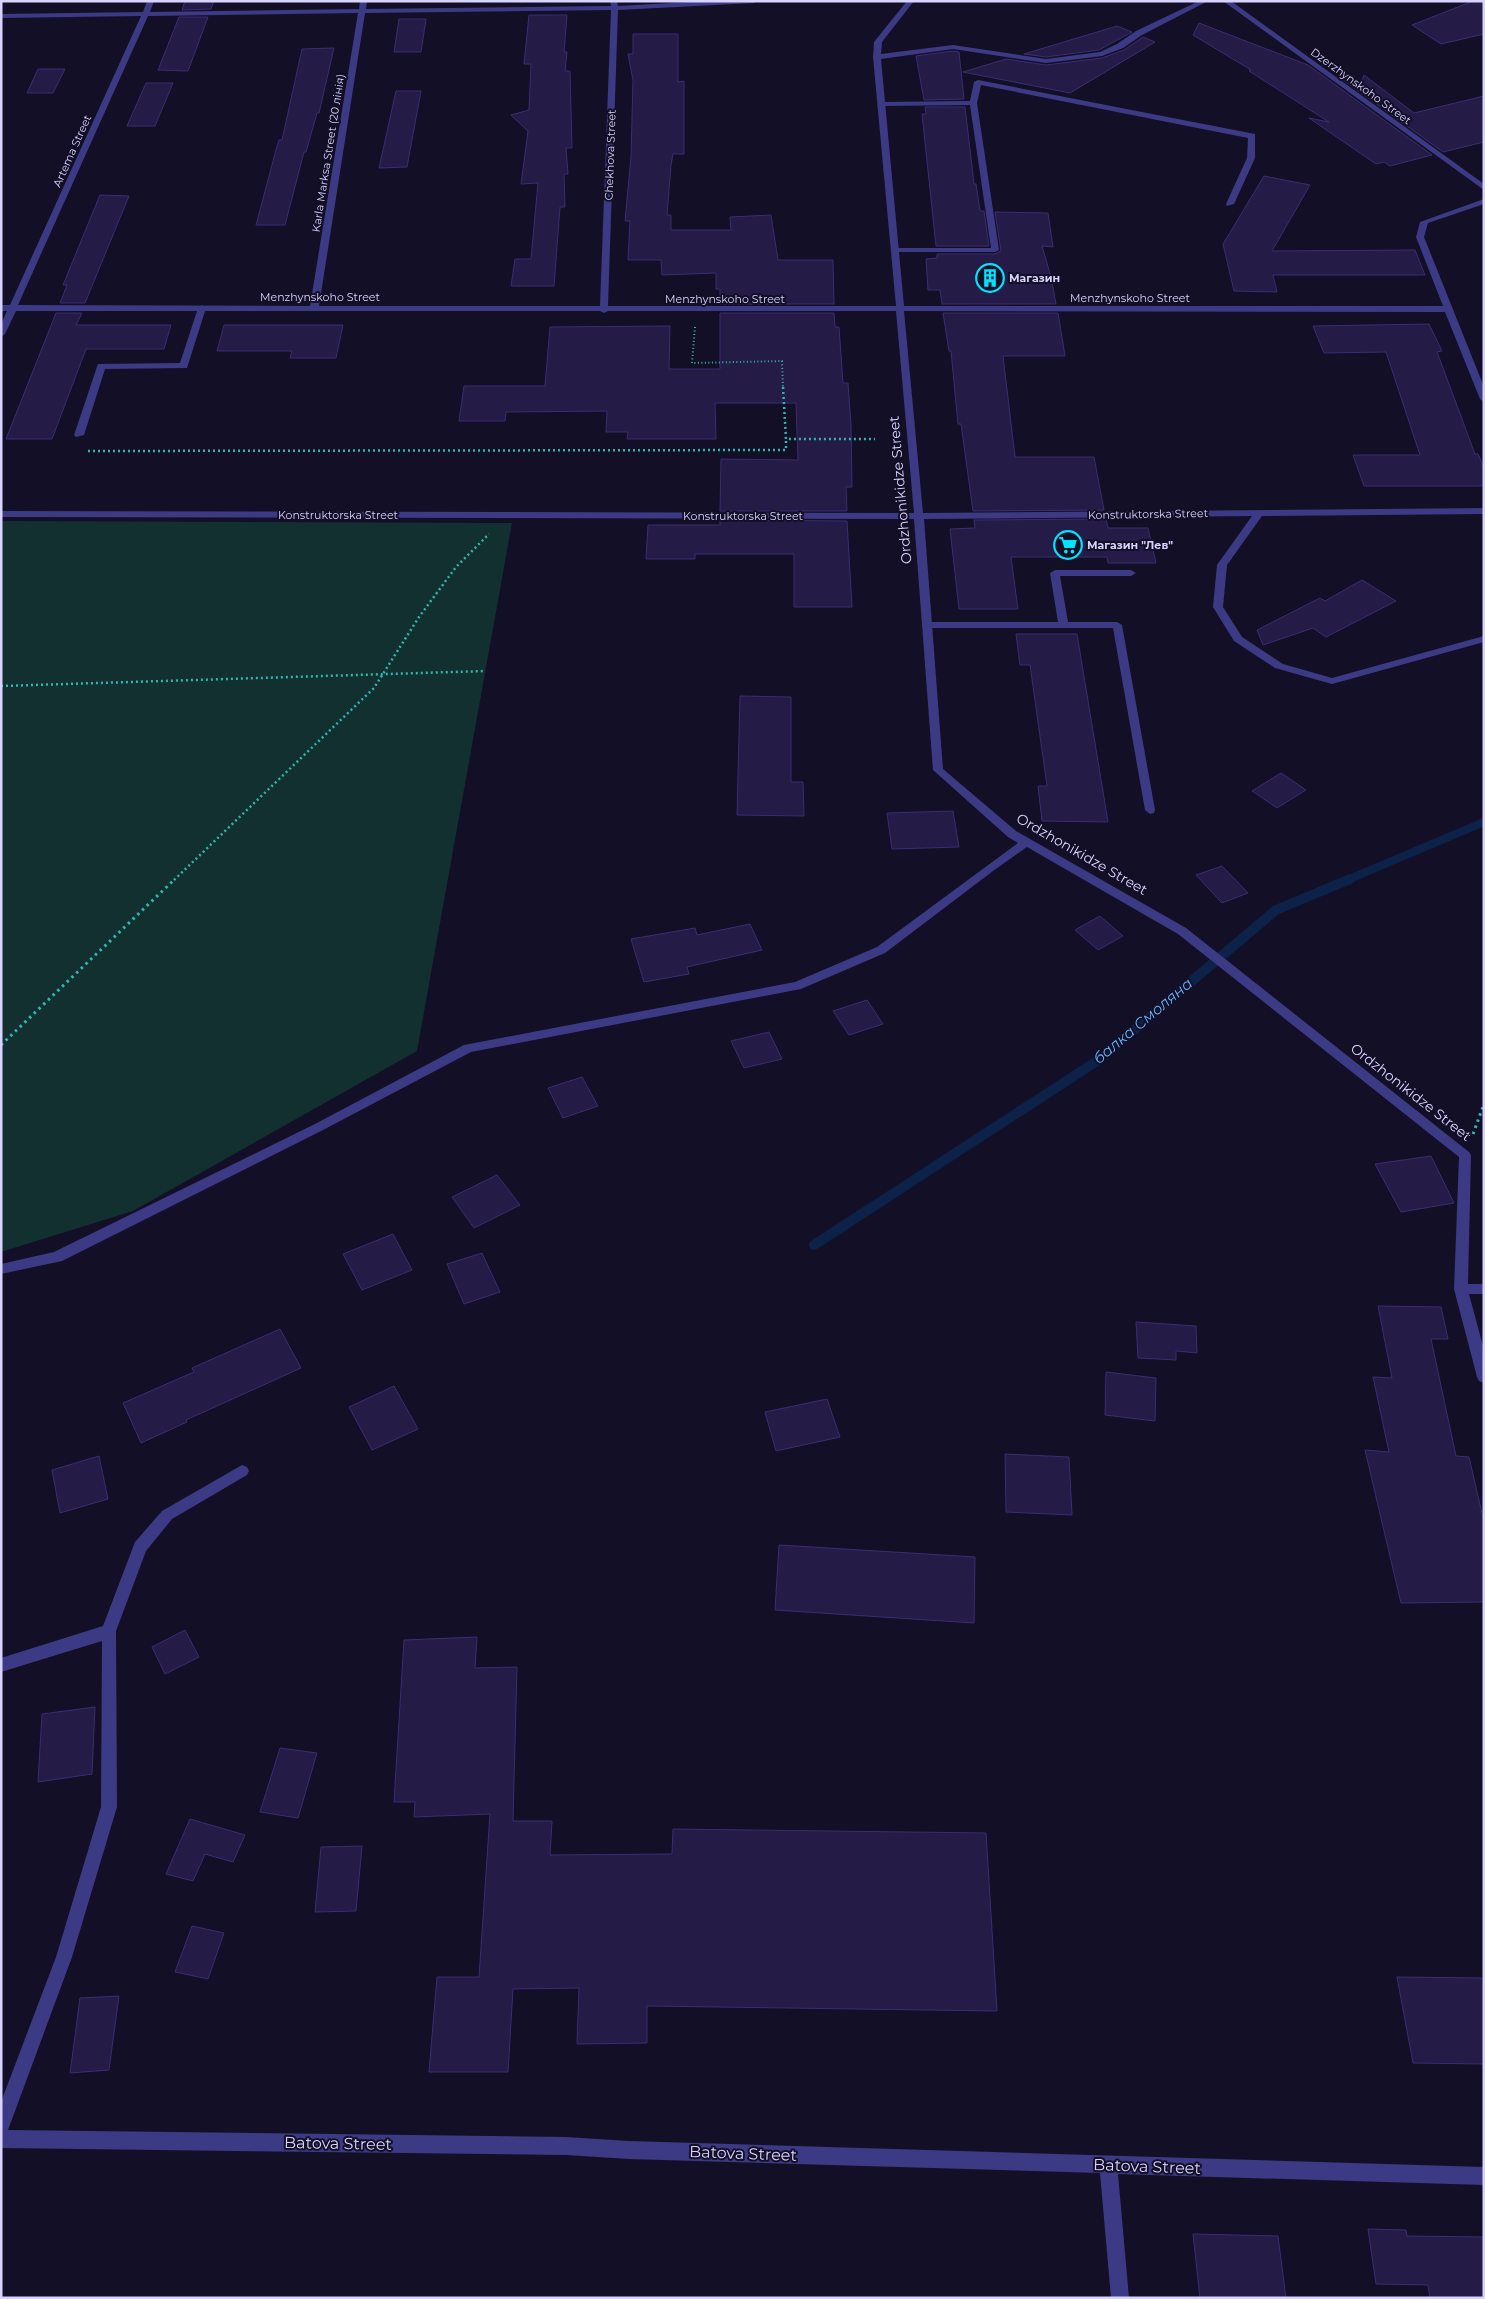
<svg xmlns="http://www.w3.org/2000/svg" width="1485" height="2299" viewBox="0 0 1485 2299" font-family="Montserrat,sans-serif">
<style>
.green{fill:#12302f}
.lines{fill:none;stroke-linecap:round;stroke-linejoin:round}
.stream-far1{stroke:#0c2248;stroke-width:8}
.stream{stroke:#0c2248;stroke-width:10}
.building{fill:#241b47;stroke:#3b2d73}
.path-far2{stroke:#2fb8b0;stroke-width:2;stroke-dasharray:1 2.5;stroke-linecap:butt}
.path-far1{stroke:#2fb8b0;stroke-width:2.5;stroke-dasharray:2 3;stroke-linecap:butt}
.path{stroke:#2fb8b0;stroke-width:3;stroke-dasharray:2.5 4;stroke-linecap:butt}
.lane{fill:#3d3a85;fill-rule:evenodd}
.street{fill:#3d3a85;fill-rule:evenodd}
.labels{text-anchor:middle;stroke-width:4;stroke-linejoin:round;paint-order:stroke}
.far-street-label{font-size:11px;fill:#d9d4ff;stroke:#130f26}
.far-poi-label{font-size:11px;font-weight:bold;fill:#d9d4ff;stroke:#130f26;text-anchor:start}
.street-label{font-size:14px;fill:#d9d4ff;stroke:#130f26}
.water-label{font-size:15px;font-style:italic;fill:#62b6ff;stroke:#130f26}
.near-street-label{font-size:16px;fill:#d9d4ff;stroke:#130f26}
</style>
<rect width="100%" height="100%" fill="#130f26"/>
<!-- green -->
<path class="green" d="M1,521L512,523L417,1051L133,1211L1,1252Z"/>
<g class="lines">
<!-- stream-far1 -->
<path class="stream-far1" d="M1347,880L1484,822"/>
<!-- stream -->
<path class="stream" d="M814,1245L1097,1061L1276,910L1350,879"/>
</g>
<!-- building -->
<path class="building" d="M185,1H214L211,9L182,10Z
M1473,1H1484V34L1441,44L1412,25Z
M529,15H567L564,52H567L565,71H570L572,148H566L568,174H564L565,207H560L554,286H511L515,259H531L538,183L521,184L528,131L511,115L529,110L531,64H524Z
M179,17H208L188,71L158,70Z
M399,19H426L421,52H394Z
M1199,23L1308,65L1432,155L1390,166L1384,162L1376,164L1309,118L1329,122L1249,71L1251,70L1193,35Z
M1117,26L1132,32L1099,50L1046,57L1024,54Z
M633,34H678V82L684,81V154H673L671,165L667,215H671V230H731L730,217L771,215L778,260H833L834,304H720V289H716V273L662,275L661,260H628L630,221H625L631,157L633,80L628,54H633Z
M1143,37L1155,42L1070,93L963,72L1006,59L1046,65L1102,58L1124,50Z
M334,48L319,113H317L306,152H304L285,225H256L276,150L279,140H282L302,49Z
M953,51L959,52L964,99L924,100L916,56Z
M38,69H65L53,93H27Z
M1364,75L1414,113L1484,96V142L1443,152L1339,77L1360,85Z
M146,83H173L155,126H127Z
M396,91H421L407,167L379,168Z
M925,107H965L974,184H976L980,211H984L989,246H936L922,114H926Z
M1264,176L1310,185L1272,251L1415,250L1425,275H1273L1277,292L1234,291L1223,244Z
M100,195L129,196L85,303H60L67,285H63Z
M995,212L1048,213L1053,247L1042,246L1051,277L1056,304H942L940,290H928L926,259L937,258V254H995L1001,251Z
M56,313H82L76,325H171L164,349H86L52,439H6Z
M720,313H834L835,327H839L843,383H848L851,425L852,487H846L847,511H720L721,459L798,460L796,403H715L716,439H627L628,432H606L607,411L506,412L505,421H459L464,386H545L550,327L670,326L669,369H720Z
M943,313H1058L1065,356H1003L1015,457H1094L1104,510L973,511L961,424H958L951,351H949Z
M1429,324L1442,351L1437,352L1475,454H1478L1484,468V486H1364L1353,455H1420L1386,352L1324,353L1313,326Z
M224,325H343L336,358H290L292,351H217Z
M1106,519L1108,528H1148L1156,563H1108L1107,557H1011L1018,609H959L950,529L975,528L974,520Z
M720,520L847,521L852,607H794V554H695V559H646L648,525H720Z
M1362,580L1396,601L1326,637L1313,628L1263,645L1257,630L1320,598L1325,601Z
M1016,634H1077L1108,822L1042,821L1038,786H1047L1030,665H1020Z
M740,696L791,697V782H803L804,816L737,815Z
M1281,773L1306,790L1277,808L1252,791Z
M953,811L959,847L892,849L887,813Z
M1222,866L1248,893L1222,903L1196,875Z
M1100,916L1123,936L1098,950L1075,930Z
M750,924L762,950L687,967L689,974L644,982L631,939L695,928L697,935Z
M867,1000L883,1024L849,1035L833,1011Z
M769,1032L782,1059L744,1068L731,1041Z
M582,1077L598,1106L563,1118L548,1088Z
M1431,1156L1454,1203L1401,1212L1375,1164Z
M497,1175L520,1205L474,1228L452,1197Z
M393,1234L412,1270L362,1290L343,1254Z
M482,1253L500,1292L464,1304L447,1264Z
M1378,1306L1441,1307L1448,1339H1431L1456,1456L1469,1457L1484,1522V1602L1401,1603L1365,1450L1389,1452L1373,1377L1392,1378Z
M1136,1322L1196,1326L1197,1353L1176,1351V1360L1138,1358Z
M280,1329L301,1368L186,1420L187,1422L141,1443L123,1403L194,1372L192,1368Z
M1106,1372L1156,1378L1155,1421L1105,1415Z
M394,1386L418,1429L372,1450L349,1407Z
M827,1399L840,1437L776,1451L765,1412Z
M1005,1454L1069,1457L1072,1515L1006,1512Z
M99,1456L108,1499L60,1513L52,1470Z
M779,1545L975,1557L974,1623L775,1610Z
M185,1630L199,1657L165,1674L152,1647Z
M477,1637L475,1668L517,1667L513,1821H552L550,1855L672,1854L673,1829L986,1833L997,2011L647,2006V2043L577,2044L579,1988L513,1989L508,2072H429L437,1977H479L490,1814L414,1817L415,1802H394L404,1640Z
M95,1707L92,1774L38,1782L42,1714Z
M280,1748L317,1753L298,1818L260,1812Z
M190,1819L245,1835L233,1862L205,1854L193,1881L166,1874Z
M362,1846L356,1911L315,1912L321,1847Z
M192,1926L224,1933L208,1979L175,1972Z
M1397,1977L1484,1978V2064L1413,2063Z
M119,1996L109,2070L70,2073L80,1998Z
M1368,2229L1406,2230L1407,2236L1484,2237V2298H1430L1428,2285L1376,2284Z
M1193,2234L1278,2236L1286,2298H1200Z"/>
<g class="lines">
<!-- path-far2 -->
<path class="path-far2" d="M695,327L692,363L782,361L783,388"/>
<!-- path-far1 -->
<path class="path-far1" d="M783,387L786,439H875
M88,451L786,450V439
M1,686L485,671
M174,880L374,688L419,617L456,567L489,534"/>
<!-- path -->
<path class="path" d="M1,1045L175,879
M1473,1134L1484,1104"/>
<!-- lane -->
<path class="lane" d="M978,80L1255,134V158L1234,204L1227,206L1226,204L1247,158L1248,138L981,85L977,103L999,250L995,252H892V248H991L970,105L883,106L879,104L883,102L970,101L974,82Z
M202,305L206,308L187,368L105,369L84,435L76,437L74,435L98,364L180,363L198,308Z
M1055,570H1131L1136,573L1131,576H1060L1068,622H1117L1122,625L1155,810L1154,813L1150,814L1145,810L1113,628H927L922,625L927,622H1058L1050,573Z"/>
<!-- street -->
<path class="street" d="M147,1H154L150,12L359,9L360,1H367L366,9L611,6L610,1H617L618,6L708,1H757L754,3L618,10L608,306H896L873,57L874,42L907,1H914L882,42L881,54L953,45L1046,59L1100,52L1117,44L1136,31L1199,1H1208L1142,35L1123,48L1102,56L1046,63L953,49L881,59L904,306H1443L1416,237L1420,222L1484,199V204L1428,223L1424,237L1484,387V402L1480,399L1445,312L904,311L923,513L1484,508V514L1262,516L1227,565L1223,607L1242,637L1283,664L1332,678L1484,636V642L1332,684L1275,668L1234,641L1213,607L1217,565L1252,516L924,519L943,769L1016,831L1186,928L1469,1152L1471,1155L1468,1284H1484V1294H1469L1484,1350V1383L1479,1381L1477,1377L1454,1289L1459,1157L1178,934L1027,847L993,871L885,953L801,989L471,1052L323,1130L62,1261L1,1274V1264L54,1252L315,1124L464,1045L795,982L877,947L1018,843L1008,837L933,770L914,519L1,517V511L914,513L896,311H608L604,313L600,311H16L5,334L1,337V324L7,311H1V305H10L141,16L1,18V14L143,12ZM611,10L600,306H319L365,13ZM358,13L310,306L18,305L148,16Z
M1223,1H1231L1484,184V190Z
M242,1465L247,1467L249,1471L247,1475L172,1519L146,1551L116,1631L117,1807L72,1957L8,2130L566,2137L629,2141L1484,2167V2185L1118,2174L1129,2298H1111L1100,2173L629,2159L566,2155L1,2148V2102L56,1957L101,1807L102,1641L1,1672V1658L103,1626L135,1542L162,1511Z"/>
</g>
<!-- icons -->
<defs>
<symbol id="building-ring" viewBox="-11 -11 22 22"><circle r="9.5" fill="#130f26" stroke="#00e5ff" stroke-width="1.5"/><path d="M-4-6H4V6H1V3H-1V6H-4ZM-2.5-4.3h1.7v1.8h-1.7ZM.8-4.3h1.7v1.8H.8ZM-2.5-1h1.7V.8h-1.7ZM.8-1h1.7V.8H.8Z" fill="#00e5ff"/></symbol>
<symbol id="supermarket-ring" viewBox="-11 -11 22 22"><circle r="9.5" fill="#130f26" stroke="#00e5ff" stroke-width="1.5"/><path d="M-6-5.5h2.5l.6 2H6L4.5 2H-2.5L-4.4-4H-6ZM-1.5 3.2a1.3 1.3 0 1 0 .1 0ZM3 3.2a1.3 1.3 0 1 0 .1 0Z" fill="#00e5ff"/></symbol>
</defs>
<g fill-rule="evenodd">
<use href="#building-ring" x="974" y="262" width="32" height="32"/>
<use href="#supermarket-ring" x="1052" y="529" width="32" height="32"/>
</g>
<g class="labels">
<!-- far-street labels -->
<g class="far-street-label">
<text transform="translate(1361 86) rotate(36)" y="4">Dzerzhynskoho Street</text>
<text transform="translate(72 151) rotate(-66)" y="4">Artema Street</text>
<text transform="translate(328 153) rotate(-81)" y="4">Karla Marksa Street (20 лiнiя)</text>
<text transform="translate(610 155) rotate(-88)" y="4">Chekhova Street</text>
<text x="320" y="301">Menzhynskoho Street</text>
<text x="1130" y="302">Menzhynskoho Street</text>
<text x="725" y="303">Menzhynskoho Street</text>
<text transform="translate(1148 514) rotate(-1)" y="4">Konstruktorska Street</text>
<text x="338" y="519">Konstruktorska Street</text>
<text x="743" y="520">Konstruktorska Street</text>
</g>
<!-- far-poi labels -->
<g class="far-poi-label">
<text x="1009" y="282">Магазин</text>
<text x="1087" y="549">Магазин "Лев"</text>
</g>
<!-- street labels -->
<g class="street-label">
<text transform="translate(900 490) rotate(-95)" y="5">Ordzhonikidze Street</text>
<text transform="translate(1082 854) rotate(30)" y="5">Ordzhonikidze Street</text>
<text transform="translate(1411 1092) rotate(38)" y="5">Ordzhonikidze Street</text>
</g>
<!-- water labels -->
<g class="water-label">
<text transform="translate(1143 1021) rotate(-40)" y="5">балка Смоляна</text>
</g>
<!-- near-street labels -->
<g class="near-street-label">
<text transform="translate(338 2143) rotate(1)" y="6">Batova Street</text>
<text transform="translate(743 2153) rotate(2)" y="6">Batova Street</text>
<text transform="translate(1147 2166) rotate(2)" y="6">Batova Street</text>
</g>
</g>
<!-- border -->
<rect width="1485" height="2299" fill="none" stroke="#d9d4ff" stroke-width="5"/>
</svg>
